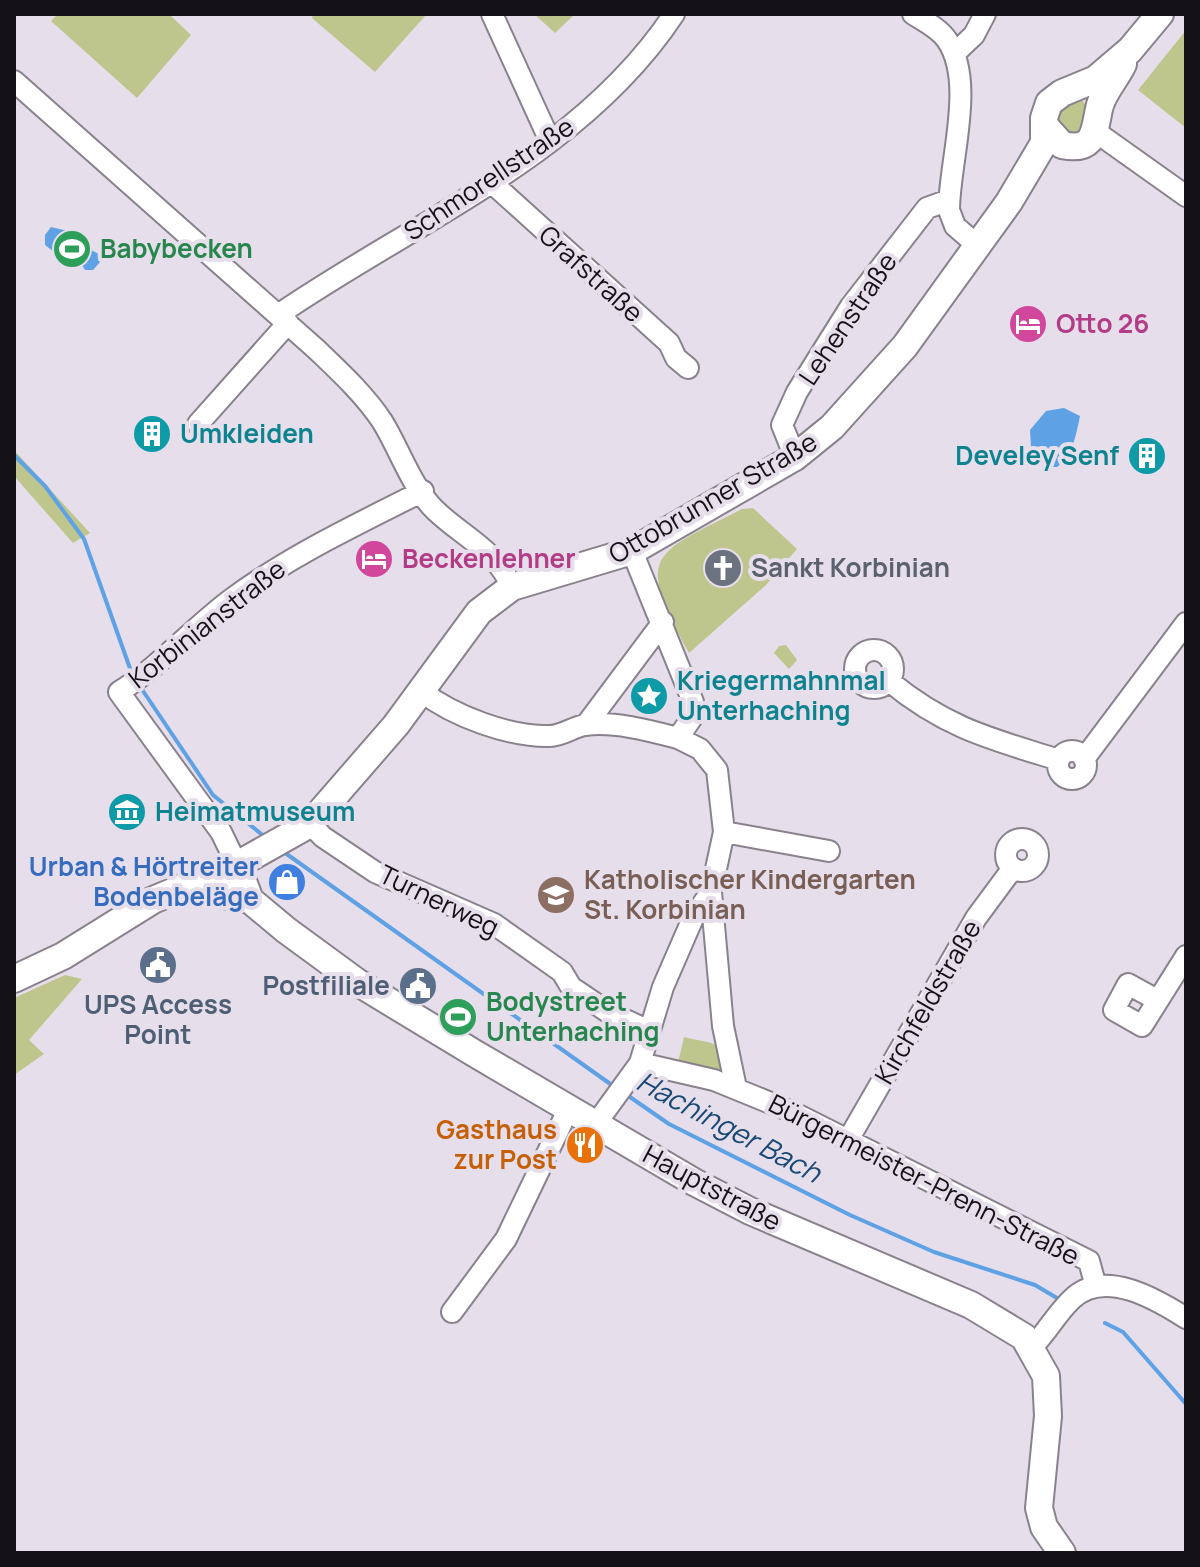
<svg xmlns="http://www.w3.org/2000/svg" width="1200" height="1567" viewBox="0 0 1200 1567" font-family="Manrope,sans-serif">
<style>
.green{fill:#bec68e}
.water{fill:#5ea1e4}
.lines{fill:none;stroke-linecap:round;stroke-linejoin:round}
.stream{stroke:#5ea1e4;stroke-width:4}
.minor-casing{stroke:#89818c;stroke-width:24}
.major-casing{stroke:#89818c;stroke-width:30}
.minor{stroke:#fff;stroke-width:20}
.major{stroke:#fff;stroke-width:26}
.labels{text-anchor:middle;stroke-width:8;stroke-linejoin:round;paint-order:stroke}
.street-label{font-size:26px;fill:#141216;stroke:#e6deea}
.leisure-label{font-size:26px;font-weight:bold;fill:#27864d;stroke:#e6deea;text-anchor:start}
.hotel-label{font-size:26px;font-weight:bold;fill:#b23c85;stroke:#e6deea;text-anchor:start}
.culture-label{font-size:26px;font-weight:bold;fill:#0d838f;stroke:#e6deea;text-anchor:start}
.worship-label{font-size:26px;font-weight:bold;fill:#5b616d;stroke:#e6deea;text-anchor:start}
.shop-label{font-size:26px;font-weight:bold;fill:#366cbe;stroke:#e6deea;text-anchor:end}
.education-label{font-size:26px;font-weight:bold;fill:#785e54;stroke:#e6deea;text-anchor:start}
.service-label{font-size:26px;font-weight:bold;fill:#4e5e75;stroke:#e6deea;text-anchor:end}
.food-label{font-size:26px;font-weight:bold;fill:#c56008;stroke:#e6deea;text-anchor:end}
.water-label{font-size:28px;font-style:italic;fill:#1a4976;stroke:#e6deea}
</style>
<rect width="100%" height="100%" fill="#e6deea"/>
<!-- green -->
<path class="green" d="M58,14H169L191,35L137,98L51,21Z
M313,14H425L426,15L375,72L312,18Z
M534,14H575L555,33Z
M1186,30V128L1138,90Z
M1075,98L1082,100L1092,113L1078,138L1056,131L1054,108Z
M14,450L90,533L73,543L14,476Z
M753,508L797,549L766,585L689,653C634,553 652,555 742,509Z
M786,645L797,660L789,669L774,653L779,646Z
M65,975L82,979L29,1040L44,1054L14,1075V998Z
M684,1037C718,1046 717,1036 727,1073L719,1076L677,1067Z"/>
<!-- water -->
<path class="water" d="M51,227L76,233L84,240L85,247L99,254L101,261L93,270H85L76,256L69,257L60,249L53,251L45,245V235Z
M1064,408L1080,416C1076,435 1073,455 1057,467H1051L1031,447L1030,430L1046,411Z"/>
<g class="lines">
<!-- stream -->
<path class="stream" d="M14,455L45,486L84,539L132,674
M139,685L213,795L265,837
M281,850L616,1088
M627,1095L669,1124L850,1215L934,1252L1035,1285L1062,1301
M1105,1323L1123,1332L1186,1404"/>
<defs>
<path id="minor" d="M492,14L550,141
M913,14C924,21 939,28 947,40C976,82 949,162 949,210L955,226L978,246
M954,54L974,35L985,14
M14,81L316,349C339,371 364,394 382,421C399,448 412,488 435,510C463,537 495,549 512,587
M1096,132L1186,196
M491,182L669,343L676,358L688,368
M278,315C413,222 581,155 674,14
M198,424L288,323
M795,457L782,425L797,392L851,306L927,208L949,200
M632,551L693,702V716L678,738L700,749L717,770L724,832L711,892L723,1026L736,1088
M855 669a19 19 0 1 1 38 0a19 19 0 1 1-38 0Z
M889,681C946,728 991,739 1059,760
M421,691C453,716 509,737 550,736C562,736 573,727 585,725C614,721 651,731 678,738
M586,725L663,622
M1058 765a14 14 0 1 1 28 0a14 14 0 1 1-28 0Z
M1084,759L1186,623
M310,824L323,837L375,872L494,924L562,972L571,987L608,1012L647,1030
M724,832L829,851
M1006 855a16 16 0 1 1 32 0a16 16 0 1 1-32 0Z
M237,865L221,832L119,692C160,666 191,630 229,601C289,556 356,525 423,491
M1157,1000L1128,984L1114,1010L1142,1026L1186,956
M640,1063L714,1080L790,1111L1089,1261L1096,1287
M595,1125L640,1063L663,987L693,918L711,892
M848,1140L976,918L1013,868
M452,1312L506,1239L569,1108
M1033,1346C1047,1332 1057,1313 1072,1299C1104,1268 1156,1299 1186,1318"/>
<path id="major" d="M1045,126L1062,145C1095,152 1094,132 1099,109C1102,93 1116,79 1123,64
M237,865L250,900L286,930L357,982L474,1053L694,1182L750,1211L971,1305L1024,1337L1046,1376L1048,1416L1039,1508L1044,1527L1062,1553
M183,887L250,900
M14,979L63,956L153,900L237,865L310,824L396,725L479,612L512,587L632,551L795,457L832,427L905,346L1009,202L1044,143V118L1049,103L1062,93L1096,79L1130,50L1160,14"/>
</defs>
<!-- minor casing -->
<use href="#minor" class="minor-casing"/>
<!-- major casing -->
<use href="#major" class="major-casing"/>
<!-- minor -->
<use href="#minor" class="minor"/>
<!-- major -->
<use href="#major" class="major"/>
</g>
<!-- icons -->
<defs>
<symbol id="stadium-disc" viewBox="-11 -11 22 22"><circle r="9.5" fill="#2e9e5b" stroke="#e6deea"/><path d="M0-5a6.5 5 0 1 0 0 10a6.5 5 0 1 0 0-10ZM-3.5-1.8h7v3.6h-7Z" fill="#fff"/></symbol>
<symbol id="hotel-disc" viewBox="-11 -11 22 22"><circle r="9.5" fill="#d1479c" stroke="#e6deea"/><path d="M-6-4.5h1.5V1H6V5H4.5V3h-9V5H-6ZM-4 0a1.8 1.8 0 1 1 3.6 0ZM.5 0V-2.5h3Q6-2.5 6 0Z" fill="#fff"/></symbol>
<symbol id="building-disc" viewBox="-11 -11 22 22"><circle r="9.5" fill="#0f9aa8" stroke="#e6deea"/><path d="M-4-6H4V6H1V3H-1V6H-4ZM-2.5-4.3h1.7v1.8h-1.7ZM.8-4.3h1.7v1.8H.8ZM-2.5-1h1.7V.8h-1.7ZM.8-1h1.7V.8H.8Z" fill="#fff"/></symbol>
<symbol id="church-disc" viewBox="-11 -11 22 22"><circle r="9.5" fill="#6b7280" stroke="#e6deea"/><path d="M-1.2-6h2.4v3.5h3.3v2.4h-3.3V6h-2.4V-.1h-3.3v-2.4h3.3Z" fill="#fff"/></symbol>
<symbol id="sight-disc" viewBox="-11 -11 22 22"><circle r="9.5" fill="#0f9aa8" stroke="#e6deea"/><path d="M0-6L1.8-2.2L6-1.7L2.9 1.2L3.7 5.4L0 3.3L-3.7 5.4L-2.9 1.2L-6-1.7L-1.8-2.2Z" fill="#fff"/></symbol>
<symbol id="museum-disc" viewBox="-11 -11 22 22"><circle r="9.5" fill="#0f9aa8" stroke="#e6deea"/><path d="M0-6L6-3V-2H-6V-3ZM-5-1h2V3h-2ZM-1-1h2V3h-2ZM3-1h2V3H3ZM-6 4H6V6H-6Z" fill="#fff"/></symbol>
<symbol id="shop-disc" viewBox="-11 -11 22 22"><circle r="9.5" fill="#3f7fe0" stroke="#e6deea"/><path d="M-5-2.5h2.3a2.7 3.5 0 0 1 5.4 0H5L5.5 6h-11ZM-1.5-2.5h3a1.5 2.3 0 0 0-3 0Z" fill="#fff"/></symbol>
<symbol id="school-disc" viewBox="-11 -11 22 22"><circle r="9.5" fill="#8d6e63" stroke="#e6deea"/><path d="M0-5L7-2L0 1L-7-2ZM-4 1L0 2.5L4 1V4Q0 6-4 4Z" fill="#fff"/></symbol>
<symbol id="civic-disc" viewBox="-11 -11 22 22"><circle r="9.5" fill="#5c6f8a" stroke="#e6deea"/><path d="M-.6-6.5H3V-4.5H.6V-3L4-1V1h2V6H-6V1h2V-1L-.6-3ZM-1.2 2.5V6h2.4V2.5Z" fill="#fff"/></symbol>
<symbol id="restaurant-disc" viewBox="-11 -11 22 22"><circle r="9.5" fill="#e8710a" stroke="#e6deea"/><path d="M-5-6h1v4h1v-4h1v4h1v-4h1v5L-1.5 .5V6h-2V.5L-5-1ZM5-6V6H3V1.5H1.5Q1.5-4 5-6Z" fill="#fff"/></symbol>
</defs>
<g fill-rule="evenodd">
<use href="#stadium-disc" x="50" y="227" width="44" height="44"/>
<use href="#hotel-disc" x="1006" y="302" width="44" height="44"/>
<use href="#building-disc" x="130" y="412" width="44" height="44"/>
<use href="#building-disc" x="1125" y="434" width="44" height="44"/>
<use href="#hotel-disc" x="352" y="537" width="44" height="44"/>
<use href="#church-disc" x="701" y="546" width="44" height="44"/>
<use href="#sight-disc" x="627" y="674" width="44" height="44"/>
<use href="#museum-disc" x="105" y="790" width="44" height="44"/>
<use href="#shop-disc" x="265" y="860" width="44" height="44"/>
<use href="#school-disc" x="534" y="873" width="44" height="44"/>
<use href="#civic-disc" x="136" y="943" width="44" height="44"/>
<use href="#civic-disc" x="396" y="964" width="44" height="44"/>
<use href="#stadium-disc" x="436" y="995" width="44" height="44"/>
<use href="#restaurant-disc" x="563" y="1123" width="44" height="44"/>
</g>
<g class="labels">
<!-- street labels -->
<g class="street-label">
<text transform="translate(489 179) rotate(-34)" y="9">Schmorellstraße</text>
<text transform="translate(591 274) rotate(42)" y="9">Grafstraße</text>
<text transform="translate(848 319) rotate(-56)" y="9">Lehenstraße</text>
<text transform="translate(713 498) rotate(-30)" y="9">Ottobrunner Straße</text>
<text transform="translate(207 624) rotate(-38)" y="9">Korbinianstraße</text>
<text transform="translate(439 901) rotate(26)" y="9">Turnerweg</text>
<text transform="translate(928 1002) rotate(-60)" y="9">Kirchfeldstraße</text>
<text transform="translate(924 1180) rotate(27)" y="9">Bürgermeister-Prenn-Straße</text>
<text transform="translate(712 1188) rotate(28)" y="9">Hauptstraße</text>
</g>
<!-- leisure labels -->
<g class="leisure-label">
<text x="100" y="258">Babybecken</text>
<text x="486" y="1011">Bodystreet<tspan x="486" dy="30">Unterhaching</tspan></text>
</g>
<!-- hotel labels -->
<g class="hotel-label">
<text x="1056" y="333">Otto 26</text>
<text x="402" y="568">Beckenlehner</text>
</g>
<!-- culture labels -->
<g class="culture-label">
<text x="180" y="443">Umkleiden</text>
<text x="1119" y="465" text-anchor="end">Develey Senf</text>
<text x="677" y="690">Kriegermahnmal<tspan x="677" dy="30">Unterhaching</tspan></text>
<text x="155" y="821">Heimatmuseum</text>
</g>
<!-- worship labels -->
<g class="worship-label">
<text x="751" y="577">Sankt Korbinian</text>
</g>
<!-- shop labels -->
<g class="shop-label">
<text x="259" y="876">Urban &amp; Hörtreiter<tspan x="259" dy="30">Bodenbeläge</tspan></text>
</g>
<!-- education labels -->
<g class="education-label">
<text x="584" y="889">Katholischer Kindergarten<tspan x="584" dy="30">St. Korbinian</tspan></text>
</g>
<!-- service labels -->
<g class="service-label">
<text x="390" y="995">Postfiliale</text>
<text x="158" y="1014" text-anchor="middle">UPS Access<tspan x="158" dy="30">Point</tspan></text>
</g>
<!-- food labels -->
<g class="food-label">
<text x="557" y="1139">Gasthaus<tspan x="557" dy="30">zur Post</tspan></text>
</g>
<!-- water labels -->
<g class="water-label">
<text transform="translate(729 1127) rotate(28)" y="10">Hachinger Bach</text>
</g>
</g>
<!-- border -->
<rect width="1200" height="1567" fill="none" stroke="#141216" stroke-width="32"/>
</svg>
